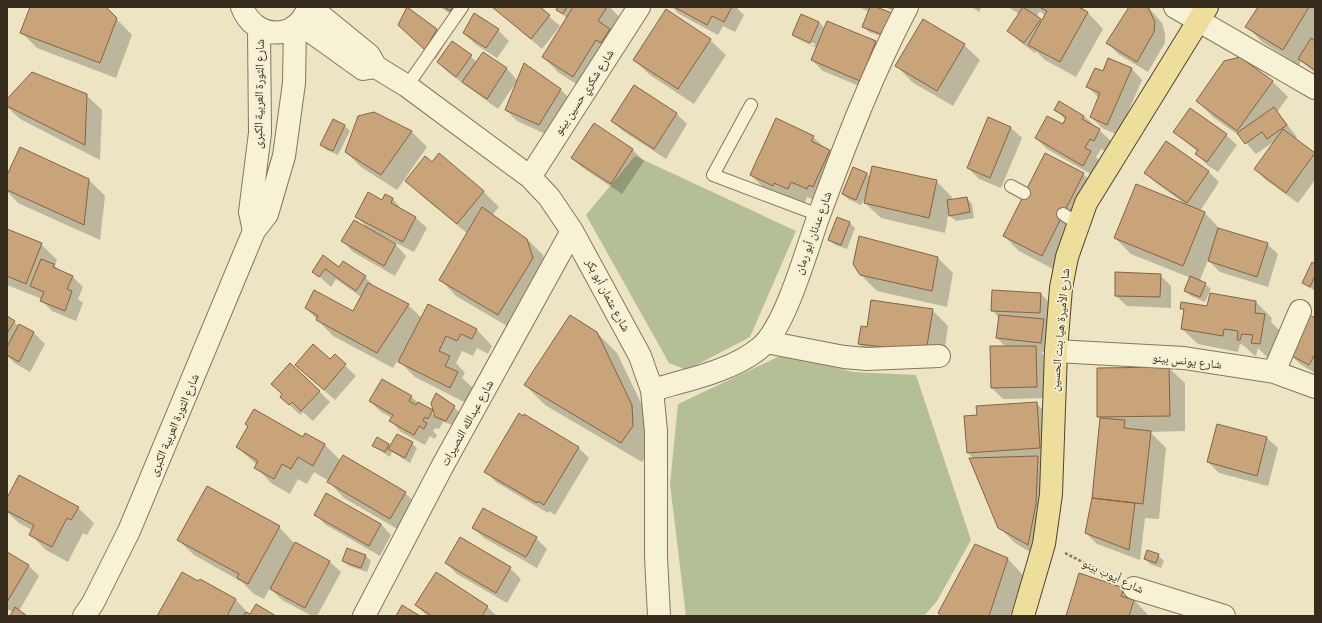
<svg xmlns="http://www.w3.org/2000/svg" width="1322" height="623" viewBox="0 0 1322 623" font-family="Bitter,'Noto Naskh Arabic',serif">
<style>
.cemetery{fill:#b5bf96}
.shadow{fill:#0003;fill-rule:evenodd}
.building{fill:#c9a47a;stroke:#846341}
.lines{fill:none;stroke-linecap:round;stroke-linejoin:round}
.service-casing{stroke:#86765b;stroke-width:14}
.minor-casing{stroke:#86765b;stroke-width:24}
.tertiary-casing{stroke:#86765b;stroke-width:24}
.primary-casing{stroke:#53442f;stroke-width:24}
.path{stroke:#86765b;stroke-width:2.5;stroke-dasharray:3 2;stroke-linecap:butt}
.service{stroke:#f7f1d6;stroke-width:12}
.minor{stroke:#f7f1d6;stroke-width:22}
.tertiary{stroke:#f7f1d6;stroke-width:22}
.primary{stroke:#eede9c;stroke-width:22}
.labels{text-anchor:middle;stroke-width:3.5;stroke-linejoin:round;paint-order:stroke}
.street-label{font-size:12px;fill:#362c1e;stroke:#f4eed2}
</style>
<rect width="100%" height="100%" fill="#ece4c3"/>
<!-- cemetery -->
<path class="cemetery" d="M635,156L796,231L750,337L687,370L669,363L586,215Z
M784,354L853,372L916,375L971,540L937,601L924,616H686L670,484L678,404Z"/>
<!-- shadow -->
<path class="shadow" d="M31,7H105L132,35L116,78L37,48L21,32Z
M440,7H470L461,21Z
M493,7H538L560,26L542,49Z
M559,7H610L623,21L589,92L559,73L543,57L567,19L558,9Z
M672,7H736L744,15L735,32L723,26L718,35L679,14Z
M859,7H877L889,39L869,32L864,27L869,12Z
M885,7H905L901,15Z
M972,7H982L979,12Z
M1008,7H1082L1093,18L1103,29L1076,77L1045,60L1036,51L1035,53L1019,41L1008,31L1019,14ZM1040,11L1045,16L1042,22L1036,17Z
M1130,7H1148L1162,23L1165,33V43L1148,72L1118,54L1108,43Z
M1259,7H1315V73L1301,61L1299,65L1262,42L1247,26Z
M819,22L825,29L875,42L886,52L871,91L823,71L812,60L817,48L799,40L794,35ZM798,37L815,44V46L798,39Z
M436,29L447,40L436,59L410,35Z
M498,30L509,41L497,58L475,44L464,33Z
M710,40L726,55L694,104L650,75L634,60Z
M453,42L477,62L483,53L507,69L518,81L525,65L561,90L572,101L550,136L517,121L506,110L517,81L498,109L449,73L438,62Z
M964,45L980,60L953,106L912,82L897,66Z
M1132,69L1142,80L1118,135L1102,128L1091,117L1099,98L1087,86L1103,73Z
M1272,81L1288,97L1277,112L1297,137L1294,139L1315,154V180L1298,203L1266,180L1255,169L1275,141L1256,154L1241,137L1213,117L1197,101Z
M86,95L102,110L100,160L20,119L7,107V101Z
M1056,110L1084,116L1111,141L1105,151L1101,149L1096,157L1101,163L1094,176L1047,149L1036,138L1063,126L1066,120Z
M374,113L412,132L427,147L397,190L361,167L346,152Z
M676,113L687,124L666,159L623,131L612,121Z
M333,120L345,126L350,131L338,155L326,150L321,144Z
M594,124L633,150L644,161L622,194L583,168L572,158Z
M1011,128L1022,138L1001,188L979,179L968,168Z
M1174,132L1226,135L1237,145L1218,172L1207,165L1197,154L1198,152Z
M813,137L845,166L822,204L807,197L804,204L767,191L751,175Z
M1166,142L1209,172L1219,182L1200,211L1205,213L1220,229L1267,244L1278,254L1268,287L1220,272L1208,260L1200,280L1211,289L1205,302L1191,296L1185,291L1191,278L1131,254L1115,238L1185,204L1156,183L1145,173Z
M439,155L484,192L499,207L492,215L527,239L543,255L548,274L514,330L456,296L441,280L468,234L422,196L406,180L432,163Z
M853,168L867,173L870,177L936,181L952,197L951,201L967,198L972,204L974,218L956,221L950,216L949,210L945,233L881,218L865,203L867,194L861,205L848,199L843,194Z
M1083,174L1099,189L1057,271L1019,251L1004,236Z
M7,178L89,180L105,196L100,240L18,203L7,191Z
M385,195L393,199L403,211L416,218L427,228L414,252L384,237V238L396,245L406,256L395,276L353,252L343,241L368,228L357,217L382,201Z
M837,218L850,223L855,228L847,249L835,245L829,240Z
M7,230L41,244L57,260L55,266L60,272L72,276L83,287L78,299L83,303L76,321L52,311L41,300L42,299L7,285Z
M324,257L339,268L365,277L376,288L408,305L422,318L428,305L477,330L492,346L488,354L477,348L473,356L462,351L456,363L465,373L462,378L473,388L466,403L415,377L398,360L393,368L333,336L306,308L353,312L361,297L336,279L331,287L313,271Z
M938,258L953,273L947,307L877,291L861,275Z
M1315,265V291L1303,283Z
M1160,275L1171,286V308L1127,306L1116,296Z
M1041,294L1051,304V324L1047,323L1054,331L1052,353L1041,352L1046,357L1047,398L1003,399L992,388L1006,347L997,338L999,318L992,310Z
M1256,302L1272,318L1271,322L1280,331L1275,360L1268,358L1258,348L1256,356L1254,355L1243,345L1240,344L1238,352L1198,344L1182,329L1185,311L1182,308H1208Z
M932,310L948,326L942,367L875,359L859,344L868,328Z
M7,317L19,326L34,333L45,344L30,372L16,364L7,356Z
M1315,319V373L1300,364L1289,353Z
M597,333L617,353L652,426V446L642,462L545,405L525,385Z
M335,356L356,376L335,400L307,375L330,361Z
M1169,368L1185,383V431L1150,432L1166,448L1159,519L1145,518L1140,560L1097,544L1086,533L1093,498L1101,419L1098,416Z
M319,391L330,402L313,421L303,412L300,415L281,397Z
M411,397L435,415L454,407L459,412L452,425L443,422L439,429L436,428L433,431L437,435L435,439L430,436L425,445L401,432L391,421L392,418L381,412L370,401Z
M1036,403L1052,419L1043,560L1015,543L999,527L974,459L968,453L978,416Z
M1217,425L1267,438L1278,448L1268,486L1219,473L1208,462Z
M306,434L325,445L341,461L405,493L421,508L406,534L344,498L329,482V481L314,472L307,484L298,479L290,494L271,483L256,467L257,465L237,447L303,439Z
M412,443L417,448L410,463L392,452L390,457L374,446L388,445L390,447Z
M578,447L589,458L555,515L549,511L548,513L496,482L486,472Z
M7,500L78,508L94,523L87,535L83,533L68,562L46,550L30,534L32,530L19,523L7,512Z
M315,514L381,524L391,535L380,556L326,525Z
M279,527L295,544L330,562L341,572L317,616H312L282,600L270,588L264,599L254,594L242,582L194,555L178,540Z
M473,528L536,538L547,549L537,568L484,538Z
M460,538L510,568L521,579L507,603L457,574L446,563Z
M7,553L28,565L39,576L19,611L25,616H11L13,612L7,609Z
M1158,555L1164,561L1161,568L1150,564L1145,559Z
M366,556L371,561L367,572L349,566L343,561Z
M1008,559L1023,575L1010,616H942L939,613Z
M200,580L236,600L250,615L274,616H159Z
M1124,589L1149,616H1067Z
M416,605L487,607L497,616H427Z"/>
<!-- building -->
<path class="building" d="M30,7H106L117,18L100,63L20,33Z
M407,7L437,29L425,50L398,25Z
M444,7H453L450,11Z
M492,7H540L550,15L531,39Z
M558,7H567L563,14L556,10Z
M573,7H607L598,21L610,29L601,43L596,40L573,77L542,57Z
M674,7H732L724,22L712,16L707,25Z
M870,7H876L892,13L883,35L862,27Z
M1023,7L1041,19L1024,43L1007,31Z
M1039,7H1078L1088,12L1060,62L1028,45L1047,11Z
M1129,7H1148L1155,22L1154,32L1137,62L1106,43Z
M1258,7H1309L1283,50L1245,27Z
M666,9L711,39L678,89L633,60Z
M474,13L499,29L486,48L463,33Z
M801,14L819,22L810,43L792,35Z
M923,19L965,44L937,91L895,66Z
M827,21L876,41L860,81L811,60Z
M1311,38L1315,41V70L1298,59Z
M452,41L472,55L456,77L437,62Z
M483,52L507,68L487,99L462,82Z
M1240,57L1273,81L1237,131L1196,101L1224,61Z
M1108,58L1132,68L1107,125L1090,117L1100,93L1086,87L1095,68L1103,71Z
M524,63L561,89L539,125L505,110Z
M32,72L87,94L85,145L7,106V99Z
M634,85L677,113L654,149L611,121Z
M1059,101L1084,116L1082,119L1100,129L1094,141L1090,139L1085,148L1091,151L1083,166L1035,138L1047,116L1063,124L1066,117L1054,110Z
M1274,107L1287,125L1267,139L1262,132L1245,144L1237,133Z
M1190,108L1227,134L1207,162L1195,154L1198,150L1173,132Z
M374,112L412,131L381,175L345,152L358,116Z
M988,117L1011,127L990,178L967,168Z
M776,118L814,136L811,141L830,150L813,187L809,185L807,189L791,182L788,189L774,183L773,186L750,175Z
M333,119L345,125L333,151L320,145Z
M594,123L633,149L611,184L571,158Z
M1283,129L1315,153L1286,193L1254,169Z
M1166,141L1209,171L1187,203L1144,173Z
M20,147L89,179L84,225L7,190V175Z
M439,153L484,191L457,224L405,181L425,156L432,162Z
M1045,153L1084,173L1042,256L1003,236Z
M872,166L937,180L929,218L864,203Z
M853,167L867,173L856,200L842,194Z
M1136,184L1205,212L1183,266L1114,238Z
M368,192L382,200L385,194L393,198L391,203L416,217L403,242L355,217Z
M967,197L970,212L949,216L947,200Z
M482,207L527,239L533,258L498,315L439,280Z
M837,217L850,222L841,245L828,240Z
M354,220L396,244L384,266L341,241Z
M1218,228L1268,243L1257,277L1208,261Z
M7,229L42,243L26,284L7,276Z
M859,236L938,257L932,291L860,275L853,264Z
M323,255L339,267L343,261L366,276L356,291L325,269L319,277L312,272Z
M41,259L54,264L53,267L73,276L67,289L72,291L65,311L40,301L44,292L30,286Z
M1312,262L1315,264V276L1310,287L1302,283Z
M1115,272L1161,274L1160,297L1115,296Z
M1190,276L1206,283L1200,297L1184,291Z
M368,283L409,304L377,353L316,320L318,316L305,308L314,290L353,311Z
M992,290L1041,293L1040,313L991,311Z
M1210,293L1256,301L1255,313L1265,314L1260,344L1251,343L1253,335L1242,334L1240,340H1237L1238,331L1224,329L1223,336L1181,329L1184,309H1180L1181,302L1207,306Z
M871,300L933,309L926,352L858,344L861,326L867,327Z
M428,304L477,329L472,339L461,334L457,341L446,336L439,351L450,356L445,366L458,372L450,388L398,362Z
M570,315L597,332L632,405L633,426L621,443L524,385Z
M999,315L1044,319L1041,343L996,338Z
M1310,315L1315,318V354L1309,365L1288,354Z
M7,316L15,321L7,333Z
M19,324L34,332L19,362L7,355V347Z
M313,344L330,359L335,354L346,364L324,390L295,365Z
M990,346H1036L1037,387L991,388Z
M290,363L320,391L301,411L292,402L289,405L280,397L282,394L271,384Z
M1169,367L1170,416L1097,417V368Z
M382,379L412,396L409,401L416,405L418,402L433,410L428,419L425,417L423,421L427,423L424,429L419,426L414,435L389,421L393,415L369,401Z
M436,393L455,406L446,421L435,417L431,403Z
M1037,402L1040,448L967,453L964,416L977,415L976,406Z
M254,409L303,437L305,433L325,444L313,466L298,457L291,469L282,464L274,479L254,468L258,461L236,447L248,426L245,424Z
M519,413L523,416L524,414L579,447L544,505L538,501L537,503L484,472Z
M1100,418L1125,420L1124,428L1151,431L1143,504L1092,498Z
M1217,424L1267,437L1257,476L1207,462Z
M397,434L413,442L405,458L388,449Z
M377,437L389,444L385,452L372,446Z
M343,455L406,492L390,519L327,482Z
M1038,456L1036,504L1028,545L998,528L969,458Z
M19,475L79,507L71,520L67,518L52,547L29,535L34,525L7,511V498Z
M207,486L280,526L248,584L237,578L239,574L177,540Z
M326,493L381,524L369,546L314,515Z
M1092,498L1135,503L1129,550L1085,533Z
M483,508L537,537L526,557L472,528Z
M460,537L511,567L496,593L445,563Z
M295,542L330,561L305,608L270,589Z
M975,544L1008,558L989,616H942L938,613Z
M347,548L366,555L361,568L342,561Z
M1147,550L1159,554L1156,563L1144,559Z
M7,552L29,565L7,602Z
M182,572L198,581L200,579L236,599L227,616H157Z
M436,572L488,606L482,616H432L415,605Z
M1079,573L1124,588L1121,596L1134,600L1129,616H1066Z
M256,604L276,616H243L246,612L250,614Z
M402,605L420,616H396Z
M15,607L27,616H10Z"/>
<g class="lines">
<defs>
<path id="service" d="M407,86L462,7
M751,105L713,175L819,215
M1011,186L1024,193
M1063,214L1077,223"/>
<path id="minor" d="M310,7L369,55L376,67L407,86L530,177L549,197L572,231L640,356L652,390L656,431V557L659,616
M1175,7L1315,88
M299,23L363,69L376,67
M530,177L639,7
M766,342L844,357L867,359L939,356
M1056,351L1184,358L1274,372L1315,387
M1274,372L1300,311
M652,390C686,380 733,371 761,347C786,326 807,248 819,215C845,145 872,74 907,7
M1134,588L1224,616
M364,616L443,465L572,231"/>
<path id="tertiary" d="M242,7C254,40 298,42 308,7
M254,231L250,212L260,133L259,29
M84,616L93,603L129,531L254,231L267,214L284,156L294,83L295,26"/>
<path id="primary" d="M1023,616L1044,544L1051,494L1056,351L1061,288L1067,257L1086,203L1207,7"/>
</defs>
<!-- service casing -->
<use href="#service" class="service-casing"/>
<!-- minor casing -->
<use href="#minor" class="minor-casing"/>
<!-- tertiary casing -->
<use href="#tertiary" class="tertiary-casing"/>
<!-- primary casing -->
<use href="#primary" class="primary-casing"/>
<!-- path -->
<path class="path" d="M1065,553L1114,578"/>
<!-- service -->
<use href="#service" class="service"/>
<!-- minor -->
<use href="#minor" class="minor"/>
<!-- tertiary -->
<use href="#tertiary" class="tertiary"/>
<!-- primary -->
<use href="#primary" class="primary"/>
</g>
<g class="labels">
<!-- street labels -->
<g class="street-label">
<text transform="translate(584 92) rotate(-57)" y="4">شارع شكري حسين بينو</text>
<text transform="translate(259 94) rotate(-89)" y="4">شارع الثورة العربية الكبرى</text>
<text transform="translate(813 233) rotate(-70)" y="4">شارع عدنان أبو رمان</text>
<text transform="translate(608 295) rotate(62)" y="4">شارع عثمان أبو بكر</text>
<text transform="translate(1060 330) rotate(-85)" y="4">شارع الأميرة هيا بنت الحسين</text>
<text transform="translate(1187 361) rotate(6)" y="4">شارع يونس بينو</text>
<text transform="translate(467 423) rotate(-61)" y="4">شارع عبدالله النصيرات</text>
<text transform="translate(174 425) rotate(-67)" y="4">شارع الثورة العربية الكبرى</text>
<text transform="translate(1113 576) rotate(25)" y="4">شارع أيوب بينو</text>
</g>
</g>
<!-- border -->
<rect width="1322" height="623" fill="none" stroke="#362c1e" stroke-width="16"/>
</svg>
